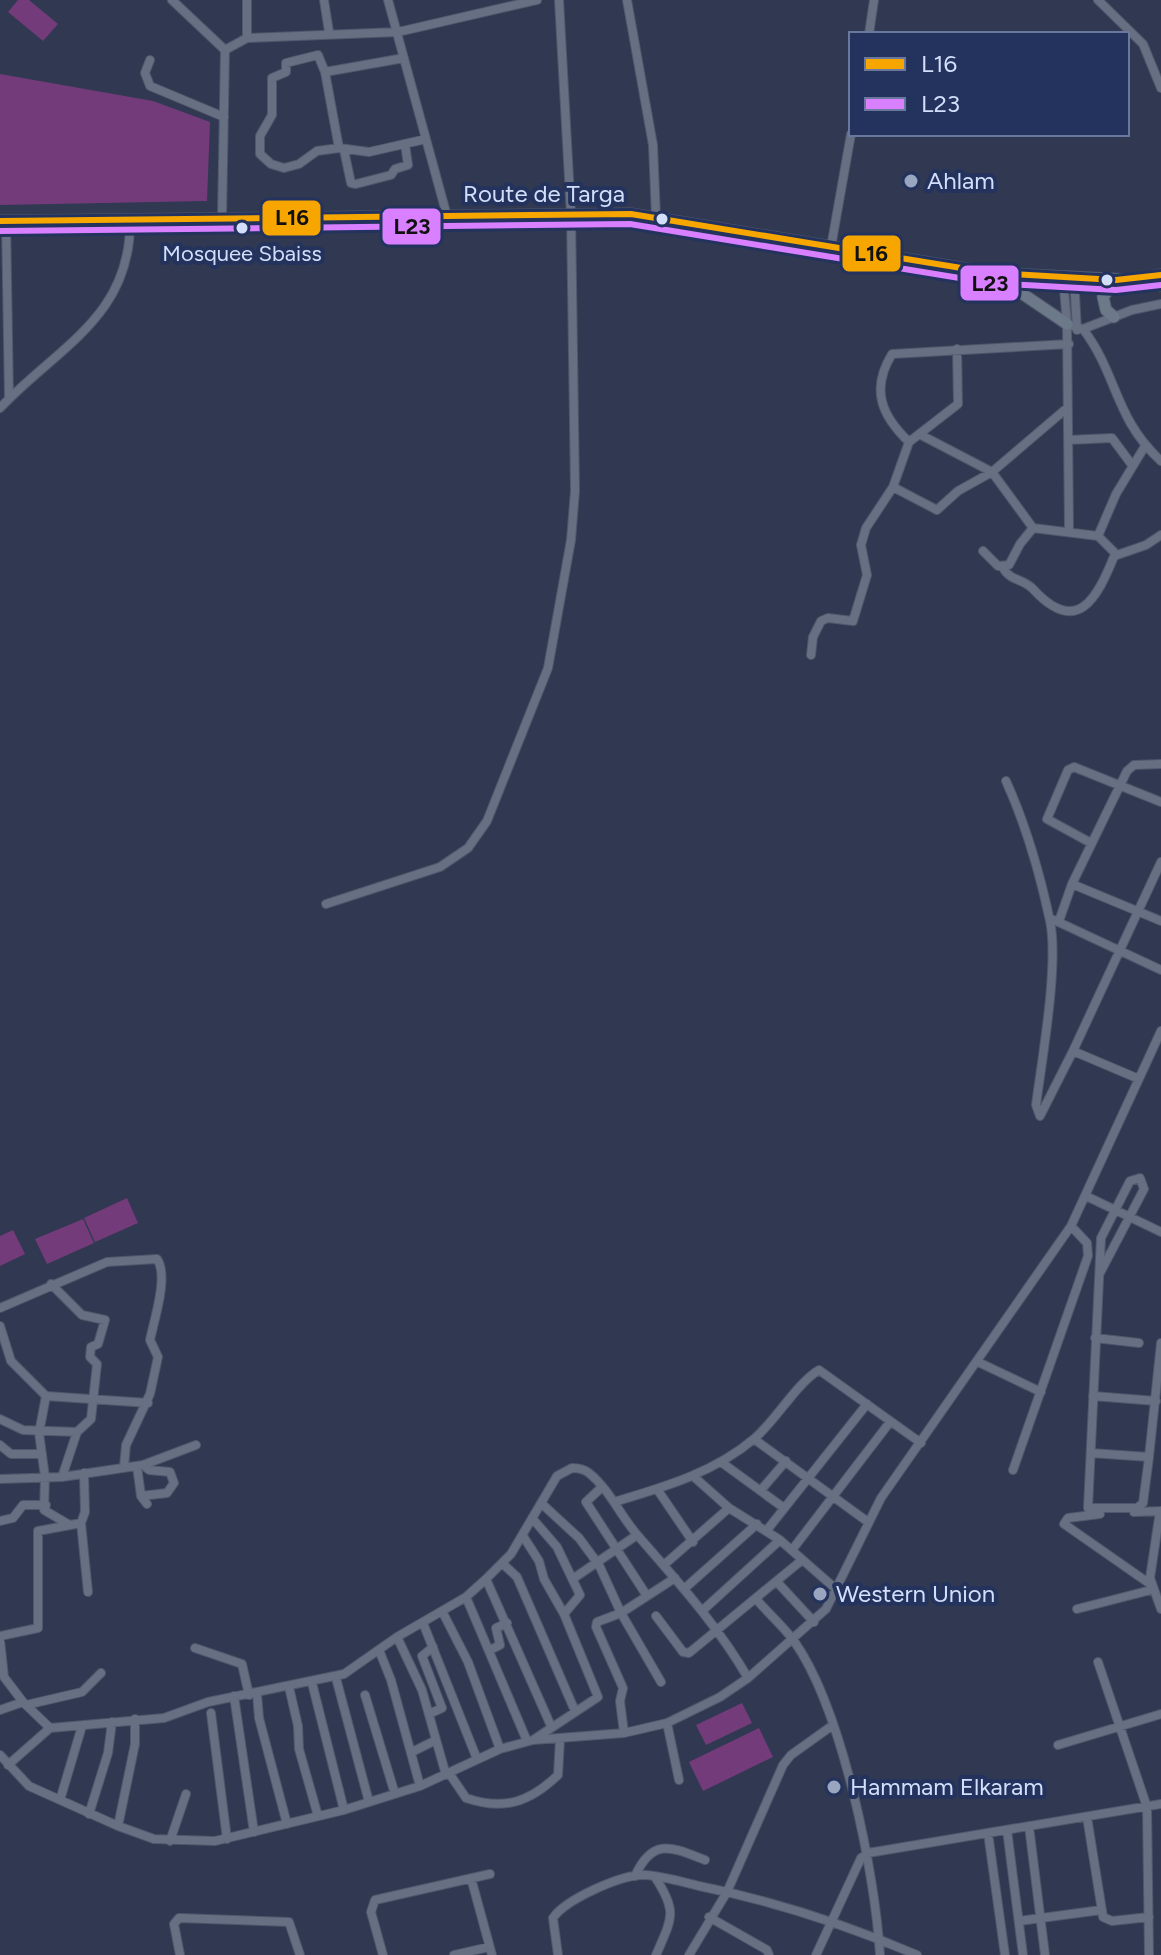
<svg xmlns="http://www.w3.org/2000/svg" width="1161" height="1955" viewBox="0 0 1161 1955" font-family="Figtree,sans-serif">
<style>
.grass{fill:#733b7a}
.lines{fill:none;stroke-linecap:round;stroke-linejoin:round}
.minor-casing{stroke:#50576c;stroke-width:10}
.major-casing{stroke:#50576c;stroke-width:13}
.minor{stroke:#676f82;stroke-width:8}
.major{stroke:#6c7989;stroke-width:11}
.bus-1-casing{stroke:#23335e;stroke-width:12}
.bus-2-casing{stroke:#23335e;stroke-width:12}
.bus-1{stroke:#f7a600;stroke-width:6}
.bus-2{stroke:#d880ff;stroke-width:6}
.poi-dot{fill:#9aa5bf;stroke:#23335e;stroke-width:3}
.bus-dot{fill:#d3dffa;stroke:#23335e;stroke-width:3}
.labels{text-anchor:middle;stroke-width:8;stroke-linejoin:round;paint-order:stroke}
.bus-label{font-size:22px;fill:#d3dffa;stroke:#23335e}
.poi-label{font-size:24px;fill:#d3dffa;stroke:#23335e;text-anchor:start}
.street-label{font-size:24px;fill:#d3dffa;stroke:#23335e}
.line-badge{stroke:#23335e;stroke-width:3}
.pale-badge-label{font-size:22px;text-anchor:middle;font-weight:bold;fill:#111}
</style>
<rect width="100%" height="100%" fill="#303951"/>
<!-- grass -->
<path class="grass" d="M18,0H29L58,24L43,41L8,12Z
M0,74L153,101L210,122L207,201L0,205Z
M127,1198L138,1223L95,1242L84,1218Z
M83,1219L94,1243L47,1264L35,1239Z
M13,1230L25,1254L0,1266V1236Z
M742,1703L752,1723L706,1745L696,1725Z
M759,1728L773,1757L703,1791L689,1762Z"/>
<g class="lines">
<defs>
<path id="minor" d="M172,0L225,50L222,217
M247,0V38
M324,0L329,32
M388,0L447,216
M627,0L653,145L656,217
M1098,0L1143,44L1161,88
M869,34L874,0
M225,50L247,38L398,32L537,0
M404,58L325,72L318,55L286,63V72L272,78V115L260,136V154L271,164L284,168L299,164L317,151L339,148L369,152L426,139
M150,60L145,73L150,86L224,117
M325,72L339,148
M344,150L351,183L356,184L391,175L395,169L408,165L405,144
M6,221L9,398
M831,247L851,134
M1063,277L1067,324
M1074,278L1077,330
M1083,329C1118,375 1114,418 1161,461
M0,408C59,346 132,316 130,219
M921,435L992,472L1033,528L1098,536
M1068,440L1112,438L1132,465
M909,442C882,416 870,390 892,354L1069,344
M1145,446L1116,494L1098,536L1117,555L1146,545L1161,535
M893,487L937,510L958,491L992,472L1067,408
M1069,530L1067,324L1083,329L1132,310L1161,304
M983,551L998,566L1009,565L1020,544L1033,528
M1003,568C1010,581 1024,579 1033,589C1077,637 1097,599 1115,554
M811,655L813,637L821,621L828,618L853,621L867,575L861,545L866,528L893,487L909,442L958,404L957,349
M1006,781C1026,825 1040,874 1050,921C1059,964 1042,1059 1036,1105L1040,1116
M1091,843L1047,819L1068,770L1074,767L1161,802
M1072,884L1161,921
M326,904L440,867L468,848L487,821L548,668L571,540L575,491L571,214L559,0
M1054,920L1161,970
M1059,921L1072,884L1127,771L1134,765L1161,764
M1139,1079L1073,1051L1161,862
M1040,1116L1073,1051
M1086,1196L1161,1232
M1100,1273L1144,1189L1140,1178L1130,1181L1101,1238L1088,1508H1137L1143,1503L1149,1457
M51,1284L82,1315L105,1320L98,1344L91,1347L90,1357L97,1364L91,1419L77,1432L62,1477
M0,1308L107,1262L157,1259C169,1276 154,1320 150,1340L158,1357L150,1394L126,1445L124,1467
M0,1326L11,1361L46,1396
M1095,1338L1139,1343
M978,1362L1041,1392
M46,1396L39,1433L45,1477L44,1510L68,1524
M46,1396L148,1403
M1093,1396L1156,1401
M0,1419L23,1430L77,1432
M754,1439L868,1522
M0,1445L11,1454H42
M1091,1453L1149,1457L1161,1343
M721,1462L784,1508
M137,1466L141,1496L147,1504
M1013,1470L1088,1256L1087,1243L1071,1226
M84,1473L85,1512L81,1523L88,1592
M693,1476L729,1508L780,1540L837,1590
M0,1479L62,1477L143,1465L196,1445
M602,1487L586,1502L647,1596
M657,1489L693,1542
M761,1490L786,1461
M141,1496L167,1493L174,1483L170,1472L149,1470L143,1465
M614,1502C664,1487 714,1473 755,1438C776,1420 797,1383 819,1370L921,1443
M541,1503L579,1538L599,1565L621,1613L675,1578
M1160,1511L1150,1578L1161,1609
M1134,1512L1161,1511
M1100,1514L1068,1518L1064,1524L1150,1584
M532,1518L557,1547L580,1595L564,1614
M0,1521L13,1518L23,1505H46
M767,1530L867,1404
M523,1536L539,1561L544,1579L564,1614L598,1697L533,1740
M792,1550L890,1422
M502,1563L517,1577L575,1711
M665,1564L729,1508
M574,1578L637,1535
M486,1579L551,1726
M777,1582L814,1622
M684,1589L757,1524
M466,1597L527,1741
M757,1600C769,1614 784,1627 794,1641C842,1709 875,1872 880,1955
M1077,1609L1151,1590
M442,1611L468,1662L500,1749
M702,1611L780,1540
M656,1616L683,1652L689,1653L802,1560
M423,1623L477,1759
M0,1636L38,1628V1531L81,1523
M397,1637L422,1690L446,1775
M0,1640L4,1677L23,1702L50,1728L164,1718L208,1702L344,1674L397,1637L466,1597L486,1579L511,1554L557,1476L572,1468C578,1468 584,1469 589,1473C610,1490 621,1517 639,1537C678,1582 718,1626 748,1678
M195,1648L242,1664L249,1695
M379,1650L391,1680L420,1786
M490,1650L500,1645L496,1628L507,1623
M1098,1662L1147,1807L1149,1955
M336,1678L369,1802
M312,1683L344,1810
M289,1687L298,1726L299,1749L318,1816
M257,1694L259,1718L287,1824
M365,1695L395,1794
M234,1696L254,1832
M26,1705L82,1692L101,1673
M0,1710L23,1702
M211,1713L227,1839
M429,1714L442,1708L422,1656L433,1647
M667,1723L679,1780
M624,1733L620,1701L623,1688L596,1627L597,1622L621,1613L661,1682
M1058,1745L1161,1714
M412,1752L436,1740
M0,1755L29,1786L118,1826L154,1839L215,1841L344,1810L420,1786L500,1749L533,1740L624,1733L667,1723L720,1697L748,1678L826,1609L881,1498L1071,1226L1161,1031
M8,1765L50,1728
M449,1773L466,1798C504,1811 530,1802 558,1775L560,1739
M60,1800L82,1726
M89,1814L108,1753L112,1722
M1087,1817L1103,1917L1112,1921L1149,1917
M118,1826L135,1744V1719
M1029,1826L1045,1955
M1007,1830L1023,1955
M988,1833L1005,1955
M170,1841L186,1794
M635,1876C653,1837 671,1847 705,1860
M655,1877C678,1912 672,1918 656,1955
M471,1878L492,1955
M709,1917L767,1950L769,1955
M1019,1921L1101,1910
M180,1955L174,1924L179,1918L289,1922L300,1955
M383,1955L371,1912L375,1900L490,1874
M454,1955L489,1947
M558,1955L553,1918C565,1900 621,1874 645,1875C663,1876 682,1882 699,1886C774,1901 847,1925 917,1955
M689,1955L727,1892L783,1765L791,1755L833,1725
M816,1955L861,1858L868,1853L1161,1804"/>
<path id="major" d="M0,221L631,214L992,273L1132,280L1161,285
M992,273L1067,324
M1133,280L1161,275
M1114,317L1106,310L1103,297L1116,280"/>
</defs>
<!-- minor casing -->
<use href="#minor" class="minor-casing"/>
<!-- major casing -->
<use href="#major" class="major-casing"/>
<!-- minor -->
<use href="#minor" class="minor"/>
<!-- major -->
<use href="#major" class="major"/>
<defs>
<path id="bus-1" d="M0,221L631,214L992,273L1116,280L1161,275"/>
<path id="bus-2" d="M0,231L630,224L990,283L1116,290L1161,285"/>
</defs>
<!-- bus-1 casing -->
<use href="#bus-1" class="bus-1-casing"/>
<!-- bus-2 casing -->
<use href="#bus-2" class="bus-2-casing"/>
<!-- bus-1 -->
<use href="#bus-1" class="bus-1"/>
<!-- bus-2 -->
<use href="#bus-2" class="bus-2"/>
</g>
<!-- markers -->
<g class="poi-dot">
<circle cx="911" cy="181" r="8"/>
<circle cx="820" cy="1594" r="8"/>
<circle cx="834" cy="1787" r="8"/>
</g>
<g class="bus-dot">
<circle cx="662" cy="219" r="7"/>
<circle cx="242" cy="228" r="7"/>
<circle cx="1107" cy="280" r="7"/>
</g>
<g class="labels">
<!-- bus labels -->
<g class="bus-label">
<text x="242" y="261">Mosquee Sbaiss</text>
</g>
<!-- poi labels -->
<g class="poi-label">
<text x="927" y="189">Ahlam</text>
<text x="836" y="1602">Western Union</text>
<text x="850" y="1795">Hammam Elkaram</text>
</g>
<!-- street labels -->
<g class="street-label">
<text x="544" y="202">Route de Targa</text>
</g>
</g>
<g class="line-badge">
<rect x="261" y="199" width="61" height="38" rx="8" fill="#f7a600"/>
<rect x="381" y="207" width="61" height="39" rx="8" fill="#d880ff"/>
<rect x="841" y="234" width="61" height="39" rx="8" fill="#f7a600"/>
<rect x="959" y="264" width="61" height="38" rx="8" fill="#d880ff"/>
</g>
<g class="pale-badge-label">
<text x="292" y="225">L16</text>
<text x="412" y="234">L23</text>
<text x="871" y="261">L16</text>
<text x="990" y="291">L23</text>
</g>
<!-- legend -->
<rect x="849" y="32" width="280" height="104" fill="#23335e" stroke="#69789c" stroke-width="2"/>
<rect x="865" y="58" width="40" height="12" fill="#f7a600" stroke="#69789c" stroke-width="2"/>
<text x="921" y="72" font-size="24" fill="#d3dffa">L16</text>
<rect x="865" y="98" width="40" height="12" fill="#d880ff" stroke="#69789c" stroke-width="2"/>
<text x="921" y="112" font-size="24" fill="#d3dffa">L23</text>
</svg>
